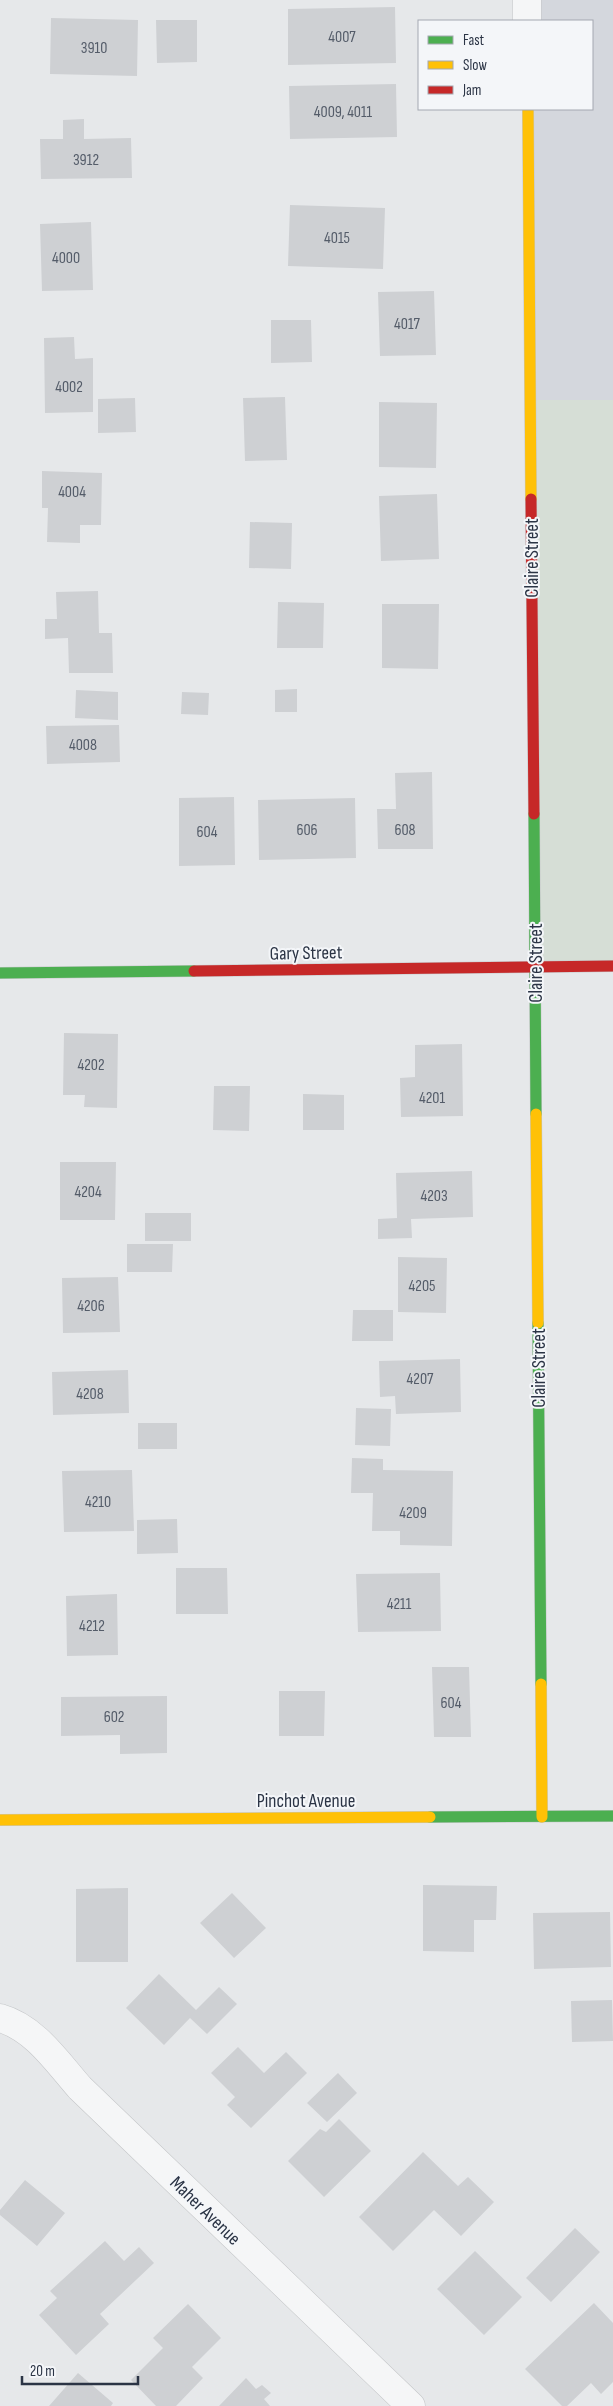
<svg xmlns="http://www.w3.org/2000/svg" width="613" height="2406" viewBox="0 0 613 2406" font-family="'Sofia Sans Condensed',sans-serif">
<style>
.built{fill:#d4d7dd}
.green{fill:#d6ded6}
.building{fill:#ced0d3}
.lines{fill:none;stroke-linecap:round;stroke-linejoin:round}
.street-casing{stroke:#c4c6c8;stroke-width:29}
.fast-casing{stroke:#c4c6c8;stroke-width:12}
.slow-casing{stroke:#c4c6c8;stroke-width:12}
.jam-casing{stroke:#c4c6c8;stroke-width:12}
.street{stroke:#f5f6f7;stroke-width:28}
.fast{stroke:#4caf50;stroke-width:11}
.slow{stroke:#ffc107;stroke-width:11}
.jam{stroke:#c62828;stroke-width:11}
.labels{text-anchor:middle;stroke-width:4;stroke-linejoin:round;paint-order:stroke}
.number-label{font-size:16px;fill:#545c69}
.street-label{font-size:19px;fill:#2b3445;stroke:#f4f6f9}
</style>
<rect width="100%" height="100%" fill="#e6e8ea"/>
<!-- built -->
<path class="built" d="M527,0H613V400H530L528,109H592V21H527Z"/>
<!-- green -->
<path class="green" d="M530,400H613V966H535Z"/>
<!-- building -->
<path class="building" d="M395,7L396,63L288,65V9Z
M51,18L138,20L137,76L50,74Z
M156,20H197V62L157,63Z
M396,84L397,137L290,139L289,86Z
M84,119V139L131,138L132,178L41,179L40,139H63V120Z
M290,205L385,208L383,269L288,266Z
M91,222L93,290L42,291L40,224Z
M434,291L436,355L380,356L378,292Z
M271,320H311L312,362L271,363Z
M74,337L75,359L93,358V412L45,413L44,338Z
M285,397L287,460L245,461L243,398Z
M135,398L136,432L98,433V399Z
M379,402L437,403L436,468L379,467Z
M42,471L102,473L101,525H80V543L47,542L48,508H42Z
M437,494L439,559L381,561L379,496Z
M250,522L292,523L291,569L249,568Z
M98,591L99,633H112L113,673H69L68,638L45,639V619H57L56,592Z
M278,602L324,603L323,648H277Z
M382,604H439L438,669L382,668Z
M297,689V712H275V690Z
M76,690L118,692V720L75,718Z
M182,692L209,693L208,715L181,714Z
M119,725L120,762L47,764L46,726Z
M432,772L433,849H378L377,809H396L395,773Z
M234,797L235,865L179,866V798Z
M355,798L356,858L259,860L258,800Z
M64,1033L118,1034L117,1108L84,1107L85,1095H63Z
M462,1044L463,1116L401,1117L400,1078L415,1077V1045Z
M214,1086H250L249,1131L213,1130Z
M303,1094L344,1095V1130H303Z
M60,1162H116L115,1220H60Z
M472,1171L473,1217L411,1219L412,1238L378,1239V1219L397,1218L396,1173Z
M145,1213H191V1241H145Z
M127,1244H173L172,1272H127Z
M398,1257L447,1258L446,1313L398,1312Z
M118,1277L120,1332L63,1333L62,1278Z
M353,1310H393V1341H352Z
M460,1359L461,1412L396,1414L395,1396L380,1397L379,1361Z
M128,1370L129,1413L53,1415L52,1372Z
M356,1408L391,1409L390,1446L355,1445Z
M138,1423H177V1449H138Z
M352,1458L383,1459V1470L453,1471L452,1546L400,1545V1531H372L373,1493H351Z
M132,1470L134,1531L64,1532L62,1471Z
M177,1519L178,1553L137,1554V1520Z
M176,1568H227L228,1614H176Z
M440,1573L441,1631L358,1632L356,1574Z
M117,1594L118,1655L67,1656L66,1596Z
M432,1667H469L471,1737H434Z
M279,1691H325L324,1736H279Z
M167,1696V1753L120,1754V1735L61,1736V1697Z
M423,1885L497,1886L496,1920H474V1952L423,1951Z
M128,1888V1962H76V1889Z
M232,1893L266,1928L234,1958L200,1923Z
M610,1912L611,1967L534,1969L533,1913Z
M159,1974L196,2010L219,1987L237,2004L207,2034L190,2018L164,2045L126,2008Z
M612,2000L613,2041L572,2042L571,2001Z
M238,2047L264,2073L286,2052L307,2073L251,2128L227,2105L235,2097L211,2073Z
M338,2073L357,2093L327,2122L307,2103Z
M339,2119L371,2151L324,2197L288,2161L320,2129L326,2132Z
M423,2152L458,2186L468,2177L494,2202L461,2236L434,2210L393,2251L359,2217Z
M25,2180L65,2213L37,2246L0,2215V2210Z
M575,2228L600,2252L551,2302L526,2278Z
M105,2241L124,2261L139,2247L154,2263L100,2314L109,2324L76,2355L39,2315L57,2298L50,2291Z
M475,2251L522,2297L484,2335L437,2289Z
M594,2303L613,2323V2382L601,2394L591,2383L567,2406H562L525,2369Z
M188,2304L221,2338L192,2367L203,2378L176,2406H156L131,2380L163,2348L153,2338Z
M78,2373L113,2403L111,2406H49Z
M246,2378L256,2389L262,2385L271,2393L264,2399L270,2406H219Z"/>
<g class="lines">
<defs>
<path id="street" d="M527,0V21
M0,2018C35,2028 57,2062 80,2088L411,2406"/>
<path id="fast" d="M534,814L536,1114
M0,973L194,971
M538,1323L541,1684
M430,1817L613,1816"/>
<path id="slow" d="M528,109L531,499
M536,1114L538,1323
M541,1684L542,1817
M0,1820L430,1817"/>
<path id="jam" d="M531,499L534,814
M194,971L613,966"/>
</defs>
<!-- street casing -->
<use href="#street" class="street-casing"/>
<!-- fast casing -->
<use href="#fast" class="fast-casing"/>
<!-- slow casing -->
<use href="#slow" class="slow-casing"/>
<!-- jam casing -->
<use href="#jam" class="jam-casing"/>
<!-- street -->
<use href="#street" class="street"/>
<!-- fast -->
<use href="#fast" class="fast"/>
<!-- slow -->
<use href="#slow" class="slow"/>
<!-- jam -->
<use href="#jam" class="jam"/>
</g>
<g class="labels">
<!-- number labels -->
<g class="number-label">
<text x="342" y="42">4007</text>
<text x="94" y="53">3910</text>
<text x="343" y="117">4009, 4011</text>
<text x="86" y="165">3912</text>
<text x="337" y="243">4015</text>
<text x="66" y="263">4000</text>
<text x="407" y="329">4017</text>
<text x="69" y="392">4002</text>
<text x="72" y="497">4004</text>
<text x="83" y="750">4008</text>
<text x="307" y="835">606</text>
<text x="405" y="835">608</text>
<text x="207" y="837">604</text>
<text x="91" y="1070">4202</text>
<text x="432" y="1103">4201</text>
<text x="88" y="1197">4204</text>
<text x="434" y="1201">4203</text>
<text x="422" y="1291">4205</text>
<text x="91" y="1311">4206</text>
<text x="420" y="1384">4207</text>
<text x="90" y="1399">4208</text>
<text x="98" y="1507">4210</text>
<text x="413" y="1518">4209</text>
<text x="399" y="1609">4211</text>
<text x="92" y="1631">4212</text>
<text x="451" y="1708">604</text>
<text x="114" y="1722">602</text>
</g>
<!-- street labels -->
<g class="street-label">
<text transform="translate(531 558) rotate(-90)" y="7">Claire Street</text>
<text transform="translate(306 952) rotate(-1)" y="7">Gary Street</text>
<text transform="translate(535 963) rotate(-90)" y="7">Claire Street</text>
<text transform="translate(538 1368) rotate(-90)" y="7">Claire Street</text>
<text x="306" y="1807">Pinchot Avenue</text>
<text transform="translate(206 2210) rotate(44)" y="7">Maher Avenue</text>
</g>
</g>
<!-- legend -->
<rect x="418" y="20" width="175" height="90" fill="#f4f6f9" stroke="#a4a8b1"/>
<rect x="428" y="36" width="25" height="8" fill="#4caf50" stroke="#a4a8b1"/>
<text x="463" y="45" font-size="15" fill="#2b3445">Fast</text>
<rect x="428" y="61" width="25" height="8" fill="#ffc107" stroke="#a4a8b1"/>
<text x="463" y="70" font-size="15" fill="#2b3445">Slow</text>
<rect x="428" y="86" width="25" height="8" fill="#c62828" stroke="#a4a8b1"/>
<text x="463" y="95" font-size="15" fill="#2b3445">Jam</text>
<!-- scale -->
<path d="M22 2376v8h116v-8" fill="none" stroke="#2b3445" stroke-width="2.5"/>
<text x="30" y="2376" font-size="15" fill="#2b3445" stroke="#f4f6f9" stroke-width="4" paint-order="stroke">20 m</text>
</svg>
